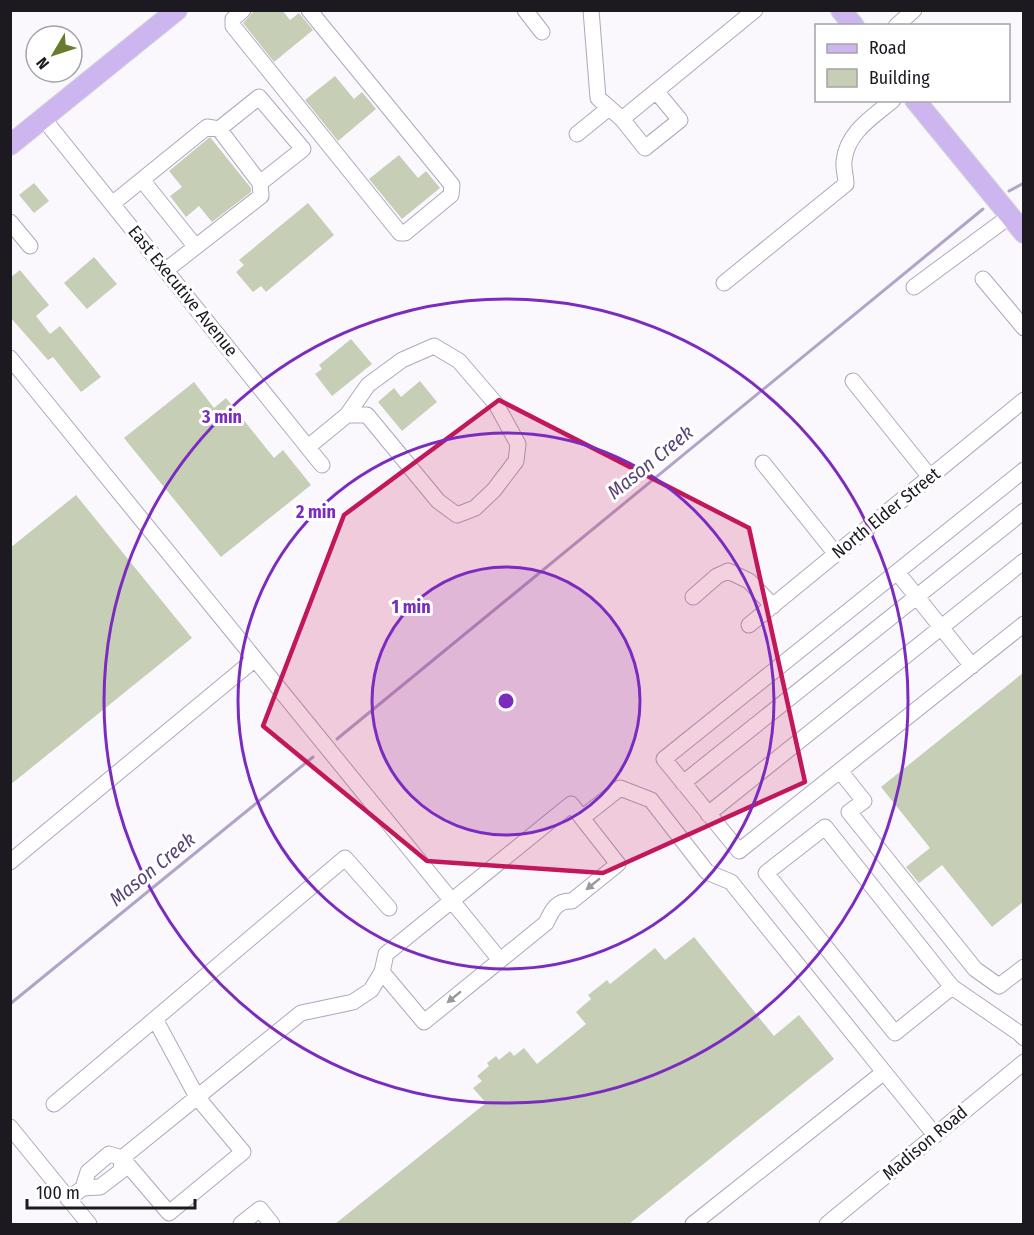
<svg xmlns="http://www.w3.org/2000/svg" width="1034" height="1235" viewBox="0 0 1034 1235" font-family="'Fira Sans Condensed',sans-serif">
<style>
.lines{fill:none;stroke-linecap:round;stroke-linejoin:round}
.stream{stroke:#b2a4c9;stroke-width:3}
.building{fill:#c6ceb6}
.minor-casing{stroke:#afa7be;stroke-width:17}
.major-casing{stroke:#d6d6d7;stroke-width:22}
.minor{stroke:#fff;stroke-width:15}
.major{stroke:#cdb5ef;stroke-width:20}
.oneway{fill:#99989b}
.marked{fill:#c2185b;fill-opacity:0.2;stroke:#c2185b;stroke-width:4.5;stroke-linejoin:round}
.ring{fill:none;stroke:#7b2cbf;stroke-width:3}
.labels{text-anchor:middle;stroke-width:6;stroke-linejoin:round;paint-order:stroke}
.street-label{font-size:18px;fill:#1c1921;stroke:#fff}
.water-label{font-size:20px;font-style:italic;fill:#594477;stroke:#fff}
.centre{fill:#7b2cbf;stroke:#fff;stroke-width:3}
.ring-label{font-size:18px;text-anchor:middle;font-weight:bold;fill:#7b2cbf;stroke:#fff;stroke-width:6;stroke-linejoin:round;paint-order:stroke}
</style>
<rect width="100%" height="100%" fill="#faf8fd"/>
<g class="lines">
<!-- stream -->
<path class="stream" d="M1009,191L1024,183
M337,739L983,209
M10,1004L313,757"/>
</g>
<!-- building -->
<path class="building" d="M255,10H282L290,20L299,13L313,30L274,62L243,23Z
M335,76L354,99L362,92L376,109L338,141L305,100Z
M210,137L251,188V192L212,222L199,206L186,217L170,196L182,187L169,171Z
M399,155L418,178L426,171L440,188L402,219L369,179Z
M34,183L49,201L34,213L19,195Z
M308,203L334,235L266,292L261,286L253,292L236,272L244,265L239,260Z
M94,257L117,284L87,309L64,283Z
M20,270L49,305L36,316L50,334L60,326L101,377L81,392L53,357L48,360L10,317V278Z
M351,339L372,364L332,396L315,374L322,369L319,365Z
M420,381L437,402L402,431L378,402L394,388L401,397Z
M194,382L214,408L226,398L274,458L283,450L311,485L221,557L124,438Z
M76,495L192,638L10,785V548Z
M1023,673V902L992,927L942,865L919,883L906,867L930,848L881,787Z
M694,937L774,1036L799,1015L834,1059L629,1224H335L486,1103L473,1088L482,1081L477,1076L489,1066L487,1063L496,1056L499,1060L510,1051L514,1056L524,1048L537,1064L586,1024L576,1012L591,999L588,995L607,980L610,984L655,948L665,960Z"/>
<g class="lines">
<defs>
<path id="minor" d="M243,10L233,19V26L400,233H405L451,195L452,185L309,10
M525,10L542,32
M591,10L598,98L622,119L645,148L680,120L656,91
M896,26L914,10
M43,118L322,465
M622,119L755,10
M219,129L260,183
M577,134L609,108
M142,180L195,246
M112,204L207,127L219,129L259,97L303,149L260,183L261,196L166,270
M10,222L30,246
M983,279L1024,328
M724,283L846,184C846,177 843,168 844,161C847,132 873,117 893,100
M914,287L1010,216
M10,358L500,960
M853,381L930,477
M308,447L347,415H367L438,501L457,515L475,508L494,490L516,461L518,444L496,404L459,361L434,346L402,360L368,385L347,415
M763,463L836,554
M1024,470L664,759L739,851L1024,624
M897,572L972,666
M693,597L717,576L728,571L749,581L773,606
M749,625L1024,400
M840,771L864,801L849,812L975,969L999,986L1024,967
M683,783L1024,511
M708,814L1024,561
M582,818L620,788L651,800L707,872L731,882L884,1072
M10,862L255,659
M952,987L895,1033L766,873L825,827L952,987L1019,1033L1024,1038
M54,1104L155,1019
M10,1127L89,1224
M83,1188L88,1172L109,1154L122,1158L169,1213L243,1152L197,1097L155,1019L345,858L389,908
M68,1199L83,1188L100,1187L121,1171L122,1158L301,1013L353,1002L371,990L382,972L386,954L571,804L618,864L572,901C557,900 552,910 546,923L424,1022L382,972
M241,1224L260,1209L272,1224
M693,1224L884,1072L935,1135
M827,1224L1024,1062"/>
<path id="major" d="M841,10L854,26
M915,100L1024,233
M10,145L177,10"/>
</defs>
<!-- minor casing -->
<use href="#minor" class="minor-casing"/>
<!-- major casing -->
<use href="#major" class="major-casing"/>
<!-- minor -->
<use href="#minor" class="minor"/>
<!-- major -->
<use href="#major" class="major"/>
</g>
<!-- one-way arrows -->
<defs><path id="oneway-solid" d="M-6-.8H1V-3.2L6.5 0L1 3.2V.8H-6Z" transform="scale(1.5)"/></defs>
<g class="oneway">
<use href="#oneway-solid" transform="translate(593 884) rotate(141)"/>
<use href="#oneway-solid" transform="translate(454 997) rotate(141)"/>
</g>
<!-- marked area -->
<path class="marked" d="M499,400L749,528L805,782L603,873L427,861L263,726L344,515Z"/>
<!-- distance rings -->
<circle cx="506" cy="701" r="134" fill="#7b2cbf" fill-opacity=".12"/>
<g class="ring">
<circle cx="506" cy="701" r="134"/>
<circle cx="506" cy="701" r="268"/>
<circle cx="506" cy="701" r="402"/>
</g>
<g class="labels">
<!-- street labels -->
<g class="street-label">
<text transform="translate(183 291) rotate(51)" y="6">East Executive Avenue</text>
<text transform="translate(886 513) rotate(-39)" y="6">North Elder Street</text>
<text transform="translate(925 1143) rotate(-40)" y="6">Madison Road</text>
</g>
<!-- water labels -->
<g class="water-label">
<text transform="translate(650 462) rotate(-39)" y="7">Mason Creek</text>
<text transform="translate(152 869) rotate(-39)" y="7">Mason Creek</text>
</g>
</g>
<circle cx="506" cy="701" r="9" class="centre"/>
<g class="ring-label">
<text x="222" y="423">3 min</text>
<text x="316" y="518">2 min</text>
<text x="411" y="613">1 min</text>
</g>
<!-- border -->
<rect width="1034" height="1235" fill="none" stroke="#1c1921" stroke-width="24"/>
<!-- legend -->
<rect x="815" y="24" width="195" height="78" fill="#ffffff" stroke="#a4a3a6" stroke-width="1.5"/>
<rect x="827" y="44" width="30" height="9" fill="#cdb5ef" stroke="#a4a3a6" stroke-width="1.5"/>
<text x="869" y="54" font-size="18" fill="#1c1921">Road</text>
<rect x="827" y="69" width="30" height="18" fill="#c6ceb6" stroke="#a4a3a6" stroke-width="1.5"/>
<text x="869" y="84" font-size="18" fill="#1c1921">Building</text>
<!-- north arrow -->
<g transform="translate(54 54) rotate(231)"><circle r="28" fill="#ffffff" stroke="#a4a3a6" stroke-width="1.5"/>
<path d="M0-4.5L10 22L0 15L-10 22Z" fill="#677c2d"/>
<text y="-9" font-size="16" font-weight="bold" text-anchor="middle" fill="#1c1921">N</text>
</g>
<!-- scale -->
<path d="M27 1199v9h168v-9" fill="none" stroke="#1c1921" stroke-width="3"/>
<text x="36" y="1199" font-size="18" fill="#1c1921" stroke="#ffffff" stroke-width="4.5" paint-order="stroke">100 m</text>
</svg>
